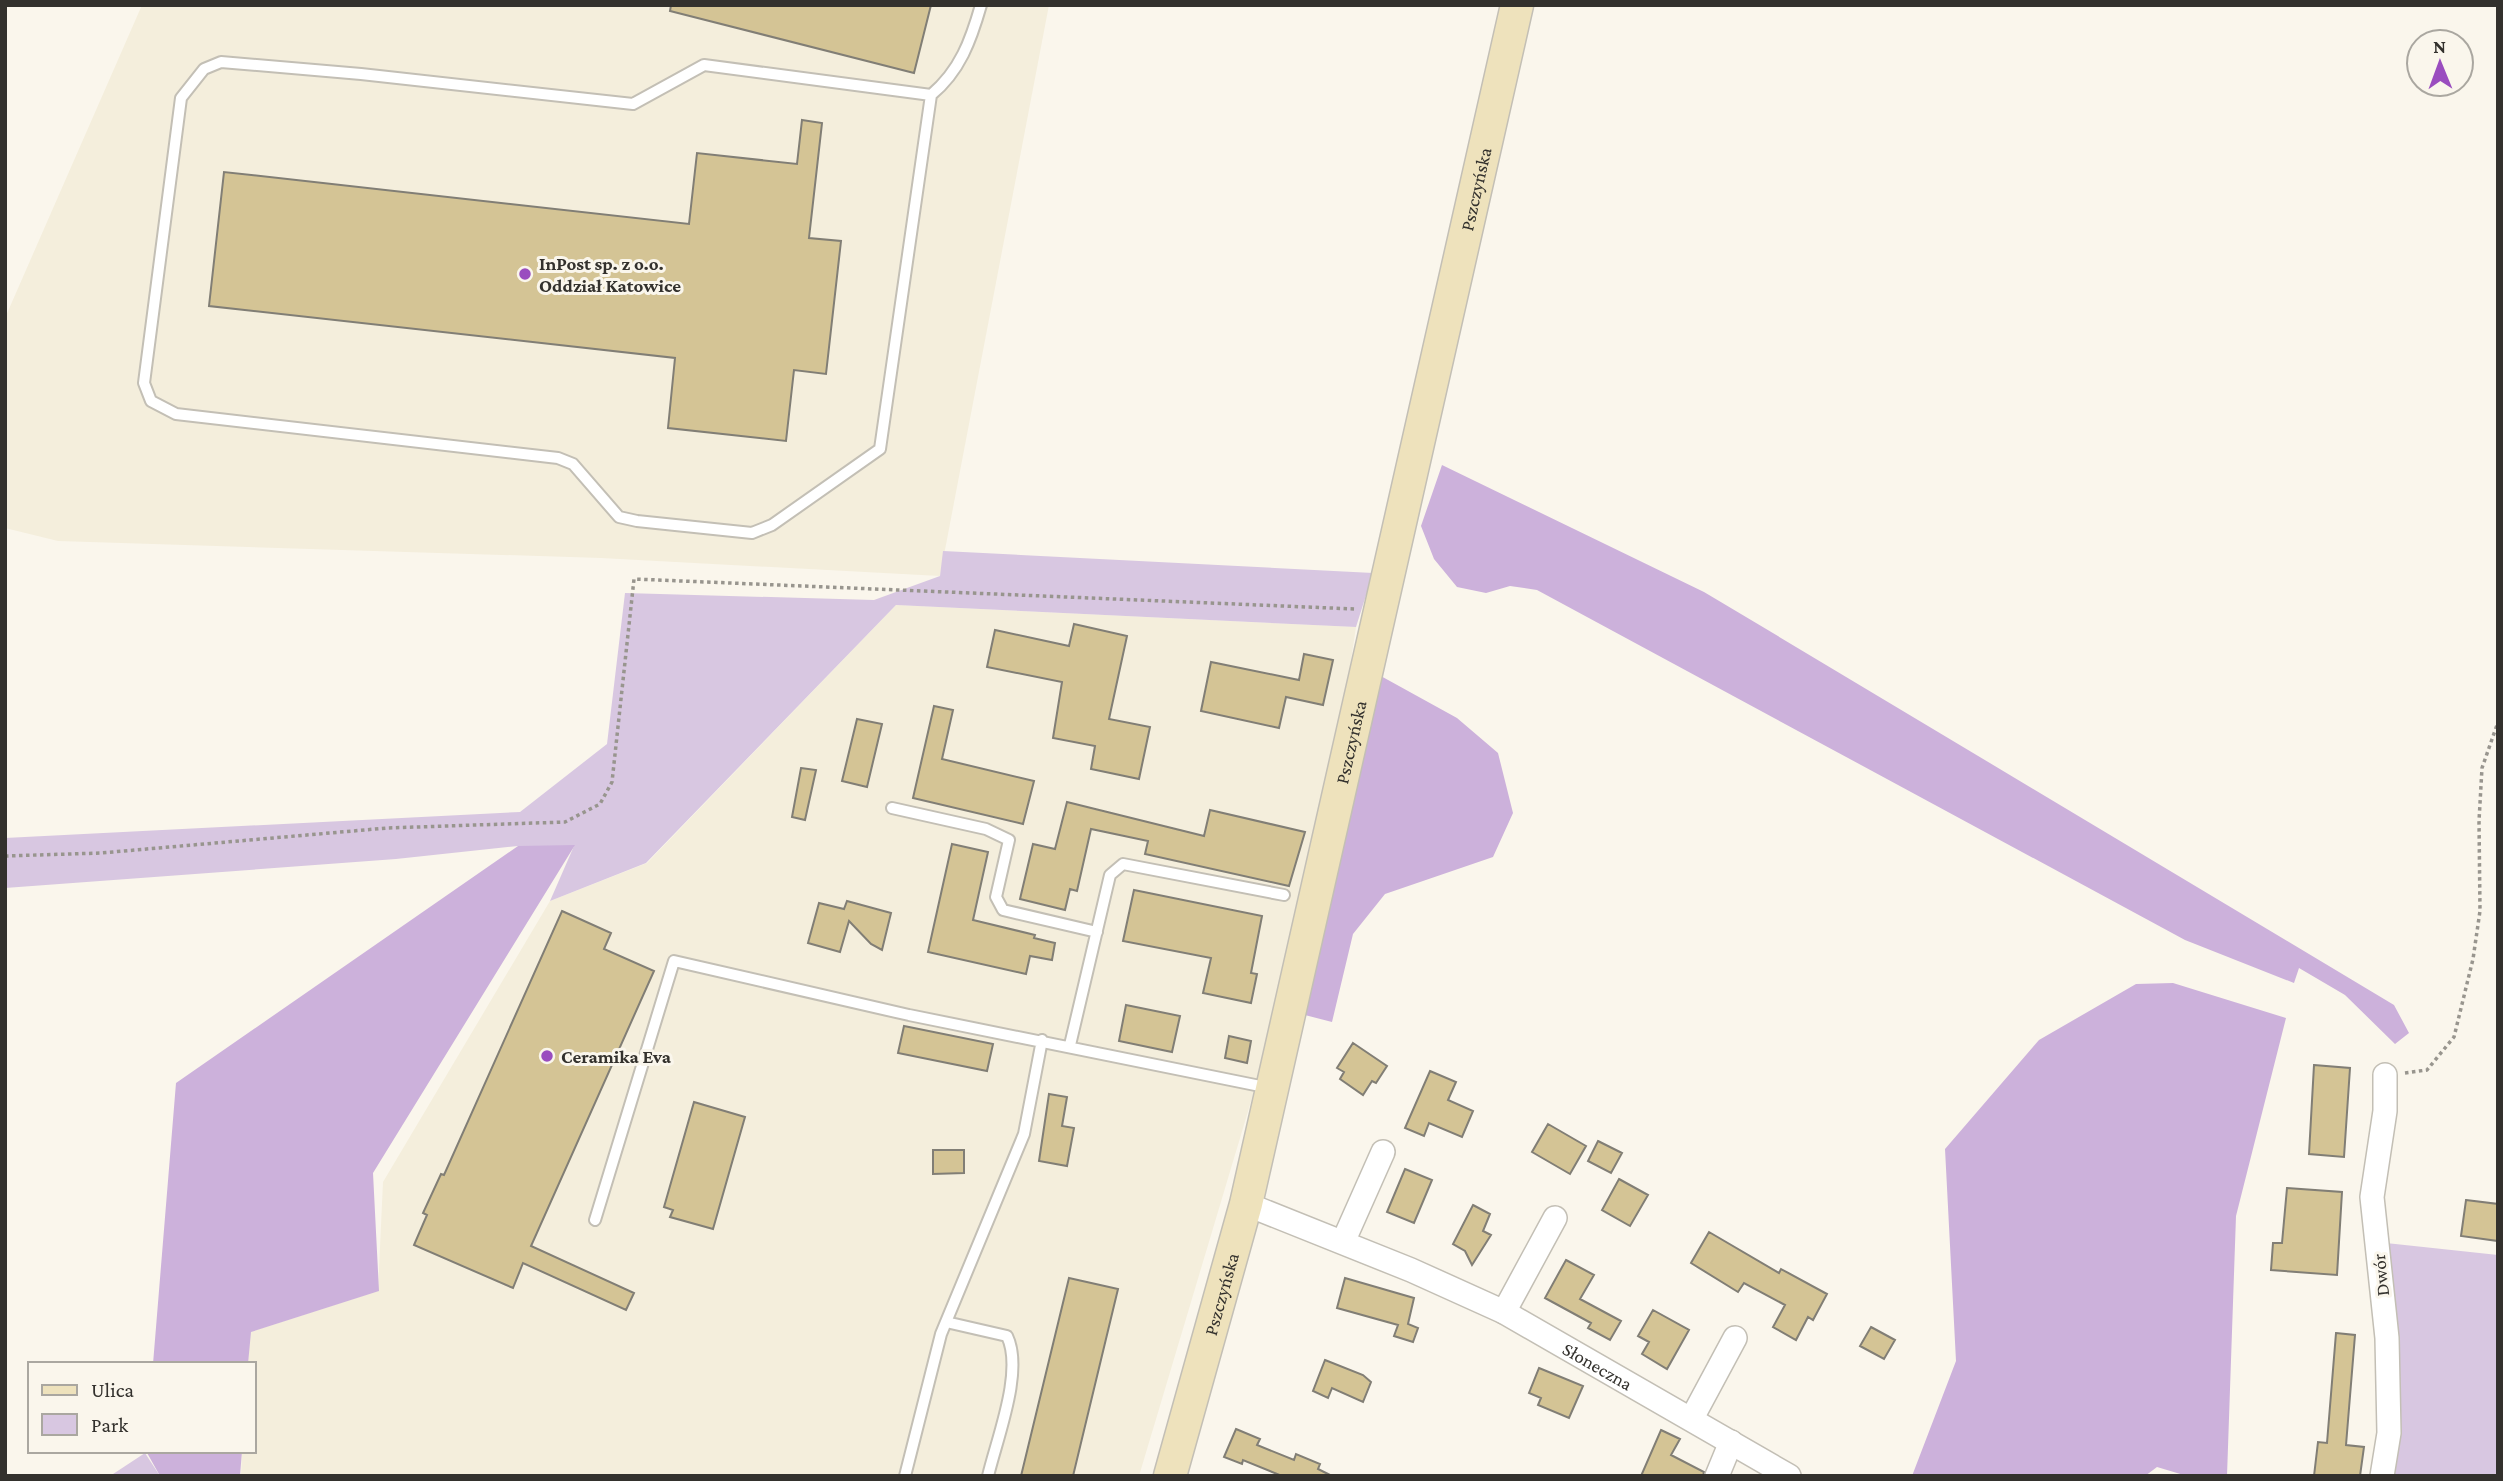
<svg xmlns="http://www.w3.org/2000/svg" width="2503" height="1481" viewBox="0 0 2503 1481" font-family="'Crimson Pro',serif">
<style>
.built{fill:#f4eedc}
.green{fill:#d8c7e1}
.forest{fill:#ccb1db}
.building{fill:#d4c495;stroke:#817e75;stroke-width:2}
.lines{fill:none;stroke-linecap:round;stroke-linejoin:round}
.service-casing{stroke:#c3bfb5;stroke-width:14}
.minor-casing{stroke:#c3bfb5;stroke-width:26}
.secondary-casing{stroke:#c3bfb5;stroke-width:35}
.path{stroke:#98958e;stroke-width:3.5;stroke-dasharray:3.5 3.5;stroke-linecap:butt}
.service{stroke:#fff;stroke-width:10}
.minor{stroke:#fff;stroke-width:23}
.secondary{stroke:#eee2bc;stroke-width:32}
.poi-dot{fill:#9a4dbf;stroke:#faf6ec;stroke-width:2.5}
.labels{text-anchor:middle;stroke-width:6;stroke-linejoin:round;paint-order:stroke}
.street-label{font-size:19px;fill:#33312d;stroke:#faf6ec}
.poi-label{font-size:19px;font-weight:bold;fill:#33312d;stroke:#faf6ec;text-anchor:start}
</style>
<rect width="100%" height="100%" fill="#faf6ec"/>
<!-- built -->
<path class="built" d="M142,5H1049L940,576L601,558L58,541L5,528V318Z
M896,605L1356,627L1335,767L1252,1098L1139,1476H241L242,1451H254V1364H248L250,1332L378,1291L383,1182L550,901L647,863Z"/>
<!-- green -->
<path class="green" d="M943,551L1373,573L1356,627L896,605L646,863L550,901L574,846H518L396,859L5,888V838L520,812L607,744L625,593L874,600L940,576Z
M2386,1243L2498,1255V1476H2393L2400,1414Z
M145,1453L160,1476H110Z"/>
<!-- forest -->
<path class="forest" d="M1442,465L1704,592L1746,617L2394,1005L2409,1033L2395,1044L2345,995L2299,968L2294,983L2185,940L1537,590L1510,586L1486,593L1457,587L1434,559L1421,526Z
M1379,675L1457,718L1498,753L1513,813L1493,857L1385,894L1353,934L1332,1022L1301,1014Z
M575,845L373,1173L379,1291L251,1332L248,1364H153L176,1083L518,846Z
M2173,983L2286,1018L2236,1216L2227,1476H2187L2157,1467L2145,1476H1912L1956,1361L1945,1149L2039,1040L2136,984Z
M146,1451H242L240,1476H160Z"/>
<!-- building -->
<path class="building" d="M671,5H931L914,73L670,11Z
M802,120L822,123L809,238L841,241L826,374L794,370L786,441L668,428L675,358L209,306L224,172L689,224L697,153L797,164Z
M1074,624L1127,636L1109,719L1150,727L1139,779L1091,769L1095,746L1053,738L1062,682L987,667L995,630L1069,646Z
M1304,654L1333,660L1323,705L1286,697L1279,728L1201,711L1211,662L1299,680Z
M934,706L953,710L942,759L1034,781L1023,824L913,798Z
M857,719L882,724L867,787L842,781Z
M801,768L816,770L805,820L792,817Z
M1067,802L1204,836L1210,810L1305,832L1289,886L1145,854L1148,841L1091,829L1077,891L1070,889L1065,910L1020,899L1033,844L1055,849Z
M952,844L988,852L973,920L1035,935L1034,938L1055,943L1052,960L1030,956L1026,974L928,952Z
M1134,890L1262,916L1251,973L1257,974L1251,1003L1203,993L1211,958L1123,941Z
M847,901L891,913L882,950L871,944L849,921L840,952L808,943L819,903L844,909Z
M562,911L611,933L604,949L654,971L531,1246L634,1293L626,1310L523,1263L513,1288L414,1245L427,1215L423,1213L441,1174L444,1175Z
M1126,1005L1180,1016L1172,1052L1119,1041Z
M904,1026L993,1044L987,1071L898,1053Z
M1229,1036L1251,1041L1247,1063L1225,1058Z
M1353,1043L1387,1066L1376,1083L1372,1081L1363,1095L1340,1079L1344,1072L1337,1068Z
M2314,1065L2350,1068L2344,1157L2309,1154Z
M1430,1071L1456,1082L1448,1100L1473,1111L1462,1137L1429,1123L1424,1136L1405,1128Z
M1049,1094L1067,1097L1062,1126L1074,1128L1067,1166L1039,1161Z
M694,1102L745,1117L713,1229L670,1217L673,1210L664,1207Z
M1548,1124L1586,1146L1570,1174L1532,1152Z
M1598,1141L1622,1153L1611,1173L1588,1161Z
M933,1150H964V1173L933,1174Z
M1405,1169L1432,1180L1414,1223L1387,1212Z
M1619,1179L1648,1195L1630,1226L1602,1210Z
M2287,1188L2342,1192L2337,1275L2271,1270L2273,1243H2282Z
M2466,1200L2498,1204V1241L2461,1236Z
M1473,1205L1490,1214L1483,1231L1491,1235L1472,1265L1465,1251L1453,1244Z
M1709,1232L1779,1273L1781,1269L1827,1294L1813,1320L1808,1317L1796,1340L1773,1327L1785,1305L1744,1283L1738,1292L1691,1263Z
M1566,1260L1594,1275L1580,1299L1621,1321L1610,1340L1588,1328L1591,1323L1545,1298Z
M1069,1278L1118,1289L1073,1476H1021Z
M1345,1278L1414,1298L1408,1324L1418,1328L1413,1342L1394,1336L1398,1325L1337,1308Z
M1653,1310L1689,1330L1667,1369L1642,1354L1649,1342L1638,1336Z
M1871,1327L1895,1340L1884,1359L1860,1346Z
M2336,1333L2355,1335L2346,1445L2364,1447L2360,1476H2314L2318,1442L2327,1443Z
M1325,1360L1363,1375L1371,1382L1363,1402L1332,1388L1328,1398L1313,1391Z
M1539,1368L1583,1386L1569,1418L1538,1405L1541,1398L1529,1393Z
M1236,1429L1260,1439L1257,1445L1294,1460L1296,1454L1320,1464L1318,1469L1332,1476H1282L1243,1460L1242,1464L1224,1457Z
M1661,1430L1680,1439L1671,1455L1704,1472L1703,1476H1641Z"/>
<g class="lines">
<defs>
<path id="service" d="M931,95L704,65L633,104L361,74L221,62L204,69L181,98L144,383L151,401L176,414L558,458L573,464L619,517L637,521L752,533L772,525L880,449L931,95C960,71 971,40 981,5
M892,808L986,829L1009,840L996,897L1003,910L1097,932
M1070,1045L1110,875L1123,864L1284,895
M595,1220L674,961L909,1015L1270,1088
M946,1322L1007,1336C1024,1371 997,1438 988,1476
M905,1476L941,1334L1024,1134L1042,1040"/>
<g id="minor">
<path id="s1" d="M1246,1204L1411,1270L1504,1312L1789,1476"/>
<path d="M1343,1242L1383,1152"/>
<path d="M1504,1312L1555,1218"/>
<path d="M1692,1418L1735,1338"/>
<path d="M1717,1476L1731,1442"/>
<path d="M2382,1476L2389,1433L2387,1338L2372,1197L2385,1111V1075"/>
</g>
<g id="secondary">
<path id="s2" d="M1170,1476L1246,1204L1517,5"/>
</g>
</defs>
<!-- service casing -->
<use href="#service" class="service-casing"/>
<!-- minor casing -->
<use href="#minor" class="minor-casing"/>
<!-- secondary casing -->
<use href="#secondary" class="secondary-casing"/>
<!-- path -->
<path class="path" d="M5,856L101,853L387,828L565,822L600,804L612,782L634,579L1355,609
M2405,1073L2427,1070L2454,1037L2473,959L2480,911L2479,821L2482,768L2498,722"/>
<!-- service -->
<use href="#service" class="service"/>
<!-- minor -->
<use href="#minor" class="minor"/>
<!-- secondary -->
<use href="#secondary" class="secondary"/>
</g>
<!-- markers -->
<g class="poi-dot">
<circle cx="525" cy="274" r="7"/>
<circle cx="547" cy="1056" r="7"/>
</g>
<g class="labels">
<!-- street labels -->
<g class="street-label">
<text dy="7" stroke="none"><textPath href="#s2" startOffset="1323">Pszczyńska</textPath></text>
<text dy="7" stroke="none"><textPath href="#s2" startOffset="756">Pszczyńska</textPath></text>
<text transform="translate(2380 1275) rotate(-96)" y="7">Dwór</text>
<text dy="7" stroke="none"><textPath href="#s2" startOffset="189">Pszczyńska</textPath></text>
<text dy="7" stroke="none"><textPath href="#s1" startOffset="388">Słoneczna</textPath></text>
</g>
<!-- poi labels -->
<g class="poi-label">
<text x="539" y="270">InPost sp. z o.o.<tspan x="539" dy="22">Oddział Katowice</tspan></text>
<text x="561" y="1063">Ceramika Eva</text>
</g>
</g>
<!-- border -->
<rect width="2503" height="1481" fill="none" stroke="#33312d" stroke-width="14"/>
<!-- legend -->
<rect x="28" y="1362" width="228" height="91" fill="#faf6ec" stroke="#aaa7a0" stroke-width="2"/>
<rect x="42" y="1385" width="35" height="10" fill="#eee2bc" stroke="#aaa7a0" stroke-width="2"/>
<text x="91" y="1397" font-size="21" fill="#33312d">Ulica</text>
<rect x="42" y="1414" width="35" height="21" fill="#d8c7e1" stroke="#aaa7a0" stroke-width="2"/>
<text x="91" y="1432" font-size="21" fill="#33312d">Park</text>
<!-- north arrow -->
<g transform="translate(2440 63) rotate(359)"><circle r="33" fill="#faf6ec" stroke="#aaa7a0" stroke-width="2"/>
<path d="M0-5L12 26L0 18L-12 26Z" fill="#9a4dbf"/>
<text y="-10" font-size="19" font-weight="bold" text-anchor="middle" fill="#33312d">N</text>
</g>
</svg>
